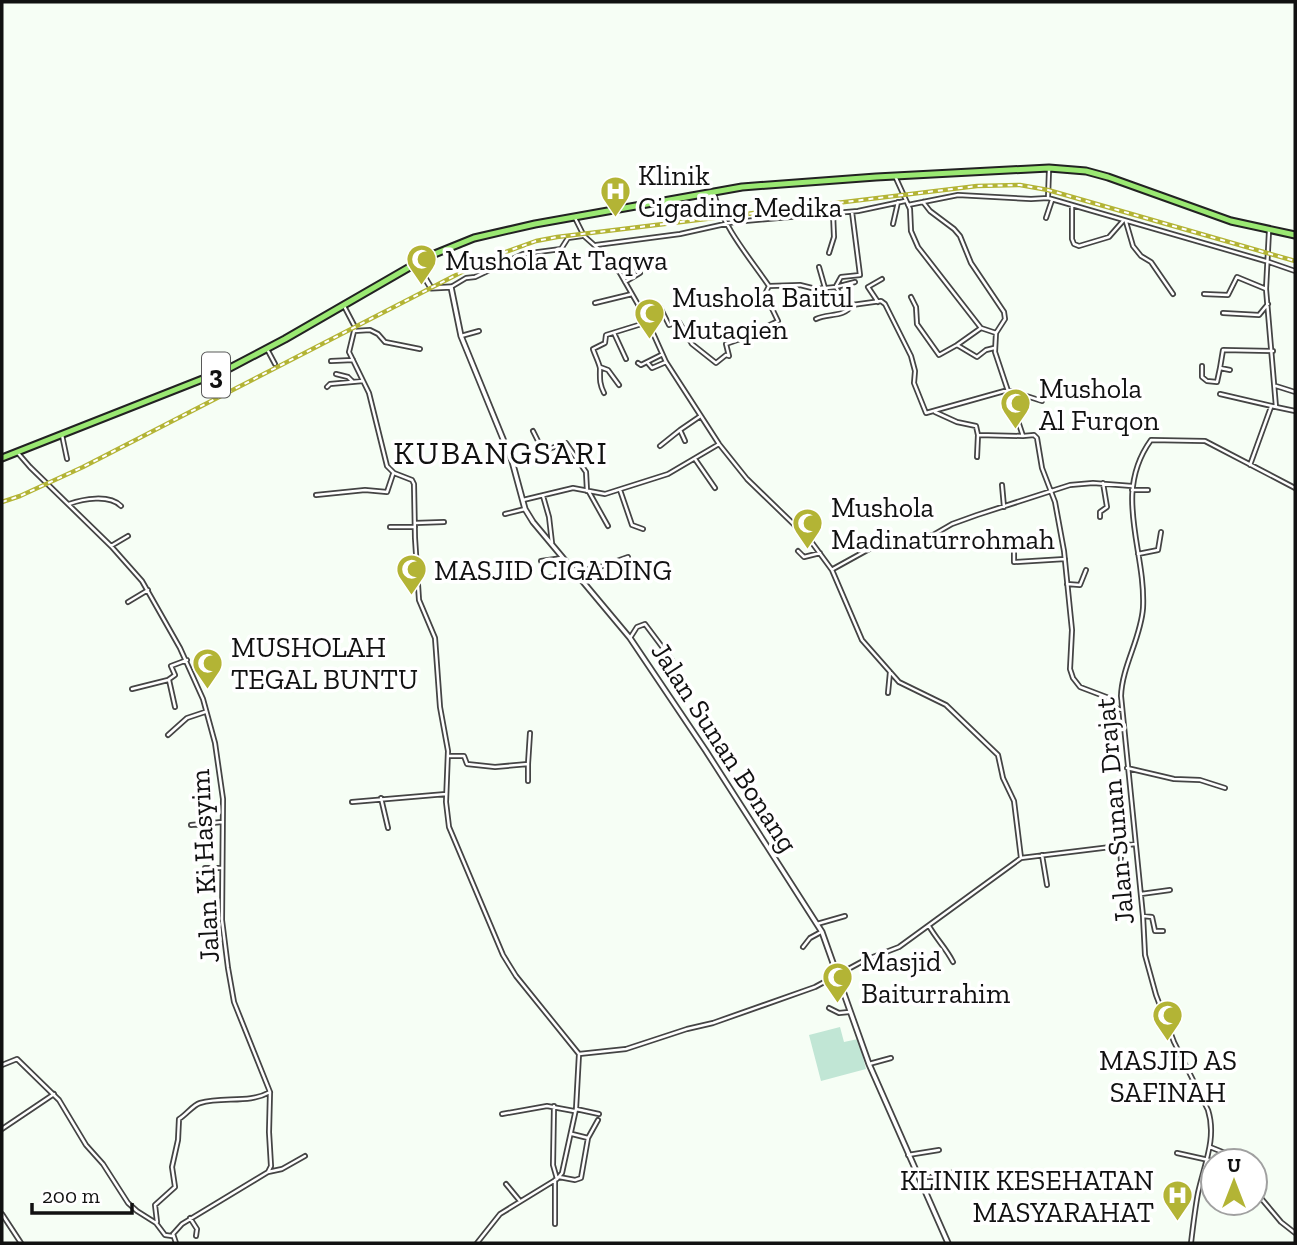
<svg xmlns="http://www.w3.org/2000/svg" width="1297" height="1245" viewBox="0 0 1297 1245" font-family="'Zilla Slab',serif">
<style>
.green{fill:#c1e6d5}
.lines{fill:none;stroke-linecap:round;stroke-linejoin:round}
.minor-casing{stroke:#444;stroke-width:6}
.tertiary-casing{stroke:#444;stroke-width:7}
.trunk-casing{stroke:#222;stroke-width:9}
.minor{stroke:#fff;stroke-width:2.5}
.tertiary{stroke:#fff;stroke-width:3.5}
.trunk{stroke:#9ae872;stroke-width:5}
.rail-casing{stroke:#b3b435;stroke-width:4.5}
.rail{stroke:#fff;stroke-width:2;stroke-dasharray:5;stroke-linecap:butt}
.labels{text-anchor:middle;stroke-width:7;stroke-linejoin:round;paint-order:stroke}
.shield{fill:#fff;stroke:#585858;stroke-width:2}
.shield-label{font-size:26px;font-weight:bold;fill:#111}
.poi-label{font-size:28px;fill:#111;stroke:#fff;text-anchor:start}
.street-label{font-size:28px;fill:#111;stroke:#fff}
.quarter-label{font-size:32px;letter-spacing:2px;fill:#111;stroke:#fff}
</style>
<rect width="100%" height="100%" fill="#f6fef5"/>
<!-- green -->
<path class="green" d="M840,1027L844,1042L858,1039L866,1069L821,1081L809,1035Z"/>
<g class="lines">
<defs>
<path id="minor" d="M895,176L910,209L911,231L918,247L981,328L996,333L995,352L1023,436L1034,435L1037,438L1042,468L1055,502L1064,551L1072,630L1070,669L1073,678L1080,687L1109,698L1115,708L1122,710
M714,194C724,228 749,257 769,286L800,285L816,289L836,287L855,282
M1048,198L1049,170
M923,202L930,211L954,229L960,236L971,263L1004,312L1005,319L996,333
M908,205L958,195L1031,199L1048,198L1269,262L1295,271
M1072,205V239L1074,244L1079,246L1109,237L1123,221
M575,218L584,236L602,252L620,273L648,322L666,362L719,444L747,479L810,540L832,570L862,640L899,682L946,705L998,755L1003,778L1014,801L1021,858
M1046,218L1052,200
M1126,222L1133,246L1141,256L1151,262L1173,294
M893,224L898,202
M1269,231L1266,289L1276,407L1295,411
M596,245L680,234L734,222L858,211L905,201
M829,253L834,237L833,213
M819,267L825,288
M625,282L640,273L634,264
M836,286L841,277L860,275L852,212
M451,287L466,278L475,277L523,254L561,249L568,238L582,236
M836,287L840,294L848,297L852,305L881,301L885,304L911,356L915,371L914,383L926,413L1008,390L1042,401
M1204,294L1228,295L1237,277L1266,289
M911,297L916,307L917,324L939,355L957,345L981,328
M878,302L868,287L882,279
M595,303L632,294
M344,306L355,327L349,352L369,393L387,466L394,473L412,480L414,484L415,538L419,600L435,638L440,707L448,751L446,802L449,827L503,955L516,976L579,1054L576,1109L562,1173L557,1179L500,1214L477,1243
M660,307L669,325L679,322L692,344L716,363L726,355L729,356L726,344L763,331L766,327L778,321L765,294L769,286
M1223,313L1259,315L1268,304
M816,319C828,313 844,318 852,305
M354,331L370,330L378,334L385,342L420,349
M614,333L626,359
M461,336L479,331
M957,345L977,357L986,350L994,348
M267,349L275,364
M331,361L353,360
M647,362L652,368L666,362
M638,363L641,365L661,355
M1202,366V377L1207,381L1217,382L1220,368
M600,367L608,370L619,385
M1230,370L1220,368L1223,350L1273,351
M336,374L348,377L352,381
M1276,386L1295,392
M327,387L330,384L363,381
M604,393C599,383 600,378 600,368C599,363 595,355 593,349L605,343L606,335L648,322
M1220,394L1276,407
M935,412L957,422L976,426L978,435L1023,436
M533,431L543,451L566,443L586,472L587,491
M62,435L67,459
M685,441L680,430L699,417
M660,446L680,430
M17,452L30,467L111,546L142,581L180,648L203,699L215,743L223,799L222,920L228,968L234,1002L270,1092L269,1132L271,1166L268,1172L182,1224L173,1234L176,1243
M977,457L978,435
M695,459L715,488
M1250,465L1271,407
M1002,485L1004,507
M620,490L632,525L643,529
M1132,490H1148
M589,492L608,526
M316,495L365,490L387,492L393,474
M543,496L549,517L552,543
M523,500L573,488L605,494L668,474L719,444
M69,504C83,499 109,494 121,506
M505,514L525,509
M1100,517V512L1107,507L1103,483
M415,523L444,522
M390,527H415
M111,546L128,536
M1001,546L1014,547V562L1065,559
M798,551L804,557L820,553
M1138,554L1158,550L1161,532
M541,561L562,558
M833,569L871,548L933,535L952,524L977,515L1070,485L1093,483L1132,486
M547,578L600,567L628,557
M1067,584L1080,585L1086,570
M128,602L148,590
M630,638L637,627L645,624L672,660
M169,680L175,707
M132,689L168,680L175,675L171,666L187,660
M888,693L890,672
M168,735L187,718L205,712
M449,756H464L467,764L495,767L528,764L530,733
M1127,768L1174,779L1200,780L1225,788
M528,781V764
M381,798L388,828
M352,802L446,794
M200,824L208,855
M191,825L222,822
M1120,845L1122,879
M1042,855L1047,885
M205,868H222
M1141,894L1170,890
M1143,916L1152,917L1155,931H1163
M817,924L845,916
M929,926C937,940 946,948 953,962
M803,947L810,938L821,932
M829,1008L839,1013L849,1012
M579,1054L626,1049L687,1029L713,1023L815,987L865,960L899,947L1021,858L1135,844
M869,1064L891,1058
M2,1065L17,1059L59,1100L86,1145L103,1164L128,1203L137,1211L156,1223L165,1235L172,1236
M554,1106L553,1165L557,1179
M576,1109L599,1114
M502,1114L547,1106L574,1111
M2,1129L54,1094
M572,1134L588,1138L598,1120
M1210,1147L1225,1153L1231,1161
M1177,1153L1213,1161
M908,1155L939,1150
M1227,1155L1236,1152
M268,1172L282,1169L305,1156
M559,1177L575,1180L581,1178L588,1138
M920,1177H937L958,1171
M506,1184L520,1201
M1255,1191L1281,1222L1295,1233
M2,1214L21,1243
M190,1218L197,1229L196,1236
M157,1222L155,1205L175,1187L172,1167L178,1140L179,1119C186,1115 193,1105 200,1103C223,1096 249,1104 270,1092
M555,1224V1180
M1191,1243C1193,1226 1195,1209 1198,1193C1204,1165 1217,1138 1208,1110L1174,1042L1156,995L1145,955L1143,916L1121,696C1122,666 1141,638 1143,608C1146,549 1112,494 1151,440L1205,441L1295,488"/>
<path id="tertiary" d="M416,263L431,288L451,287L461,336L512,461L525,509L533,522L630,638L706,751L822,932L869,1064L948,1243"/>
<path id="trunk" d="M2,458L228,369L285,339L427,257L474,238L535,224L742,187L876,177L1049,168L1086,171L1108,177L1231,221L1295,235"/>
</defs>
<!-- minor casing -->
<use href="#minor" class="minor-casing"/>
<!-- tertiary casing -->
<use href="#tertiary" class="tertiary-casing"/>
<!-- trunk casing -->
<use href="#trunk" class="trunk-casing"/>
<!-- minor -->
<use href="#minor" class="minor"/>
<!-- tertiary -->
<use href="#tertiary" class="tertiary"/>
<!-- trunk -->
<use href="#trunk" class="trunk"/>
<defs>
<path id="rail" d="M2,502L20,496L83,467L489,258L536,241L557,237L977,186L1020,185L1048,190L1295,261"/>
</defs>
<!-- rail casing -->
<use href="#rail" class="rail-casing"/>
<!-- rail -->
<use href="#rail" class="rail"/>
</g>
<!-- icons -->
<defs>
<symbol id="hospital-pin" viewBox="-11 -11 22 30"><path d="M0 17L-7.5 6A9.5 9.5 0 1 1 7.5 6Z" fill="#b3b435" stroke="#fff"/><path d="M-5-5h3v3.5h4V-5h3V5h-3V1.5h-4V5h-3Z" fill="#fff"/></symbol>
<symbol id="mosque-pin" viewBox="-11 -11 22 30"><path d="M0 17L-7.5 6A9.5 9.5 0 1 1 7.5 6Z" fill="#b3b435" stroke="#fff"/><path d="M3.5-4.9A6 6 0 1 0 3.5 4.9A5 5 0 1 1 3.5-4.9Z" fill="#fff"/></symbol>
</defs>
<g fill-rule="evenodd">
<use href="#hospital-pin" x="598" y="174" width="35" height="47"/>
<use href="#mosque-pin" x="404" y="242" width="35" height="47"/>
<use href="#mosque-pin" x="632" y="296" width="35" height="47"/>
<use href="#mosque-pin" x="998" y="386" width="35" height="47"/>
<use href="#mosque-pin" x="790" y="506" width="35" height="47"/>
<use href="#mosque-pin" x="394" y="552" width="35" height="47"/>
<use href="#mosque-pin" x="190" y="646" width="35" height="47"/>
<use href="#mosque-pin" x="820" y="960" width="35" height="47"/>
<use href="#mosque-pin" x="1150" y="998" width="35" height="47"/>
<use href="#hospital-pin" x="1160" y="1178" width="35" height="47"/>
</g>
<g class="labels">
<!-- shield labels -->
<rect class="shield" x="202" y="352.5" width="28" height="45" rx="5"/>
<g class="shield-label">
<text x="216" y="384">3</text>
</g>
<!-- poi labels -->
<g class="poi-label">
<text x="638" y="185">Klinik<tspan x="638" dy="32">Cigading Medika</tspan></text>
<text x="445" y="270">Mushola At Taqwa</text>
<text x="672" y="307">Mushola Baitul<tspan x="672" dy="32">Mutaqien</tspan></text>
<text x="1039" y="398">Mushola<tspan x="1039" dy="32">Al Furqon</tspan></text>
<text x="831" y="517">Mushola<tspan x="831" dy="32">Madinaturrohmah</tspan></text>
<text x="434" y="580">MASJID CIGADING</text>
<text x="231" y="657">MUSHOLAH<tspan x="231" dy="32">TEGAL BUNTU</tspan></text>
<text x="861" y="971">Masjid<tspan x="861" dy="32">Baiturrahim</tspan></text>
<text x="1168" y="1070" text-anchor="middle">MASJID AS<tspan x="1168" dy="32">SAFINAH</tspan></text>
<text x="1154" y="1190" text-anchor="end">KLINIK KESEHATAN<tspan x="1154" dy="32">MASYARAHAT</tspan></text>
</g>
<!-- street labels -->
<g class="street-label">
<text transform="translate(725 747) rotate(57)" y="10">Jalan Sunan Bonang</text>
<text transform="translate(1114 811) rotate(-95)" y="10">Jalan Sunan Drajat</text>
<text transform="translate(204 866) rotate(-93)" y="10">Jalan Ki Hasyim</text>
</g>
<!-- quarter labels -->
<g class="quarter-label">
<text x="501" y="464">KUBANGSARI</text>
</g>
</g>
<!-- border -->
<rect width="1297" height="1245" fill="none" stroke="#111111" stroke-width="7"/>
<!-- north arrow -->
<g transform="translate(1234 1182)"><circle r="33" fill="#ffffff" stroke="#a0a0a0" stroke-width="2"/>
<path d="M0-5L12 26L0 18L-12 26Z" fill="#b3b435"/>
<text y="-10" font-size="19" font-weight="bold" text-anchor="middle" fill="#111111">U</text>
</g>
<!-- scale -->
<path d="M32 1203v10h100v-10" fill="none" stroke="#111111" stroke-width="3.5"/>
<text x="42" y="1203" font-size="21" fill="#111111" stroke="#ffffff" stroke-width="5" paint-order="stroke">200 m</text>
</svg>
